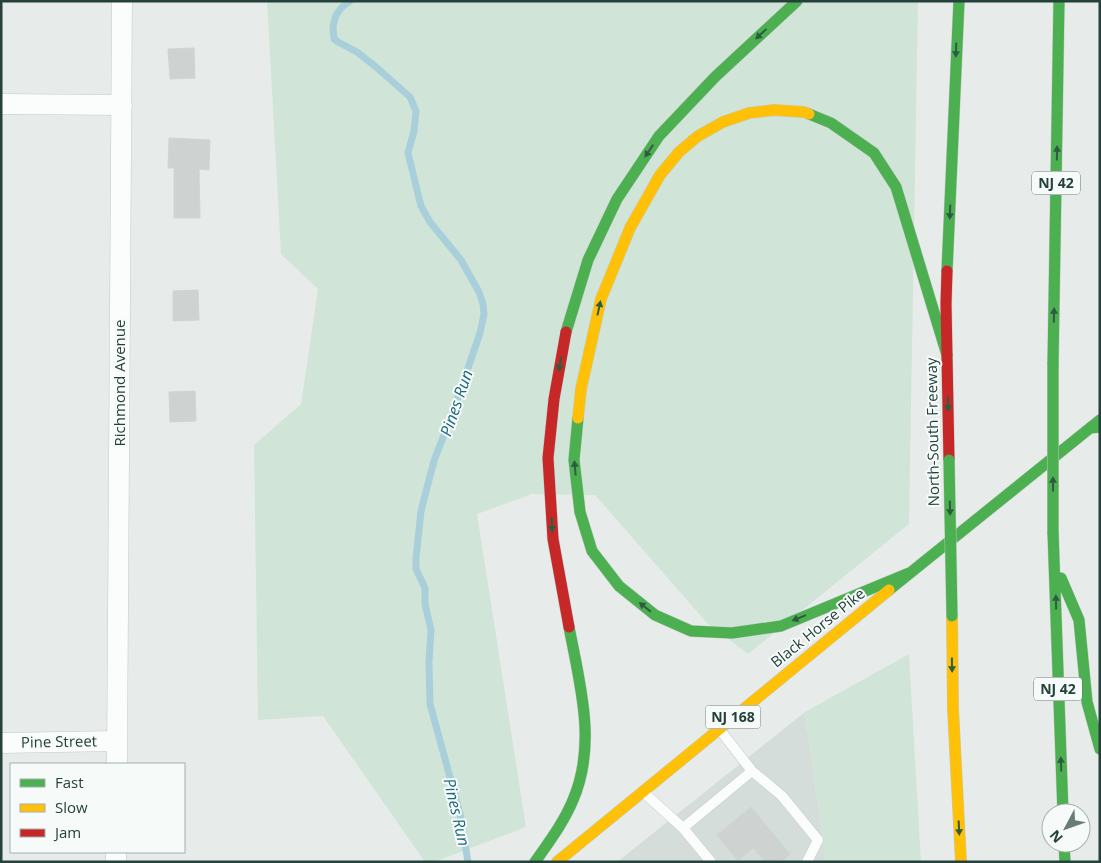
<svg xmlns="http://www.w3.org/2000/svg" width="1101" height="863" viewBox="0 0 1101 863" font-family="'Open Sans',sans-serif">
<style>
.built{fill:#d5ddda}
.green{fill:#d0e5d8}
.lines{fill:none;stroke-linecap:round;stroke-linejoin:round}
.stream{stroke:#a9d0da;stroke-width:7}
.building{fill:#ced3d1;stroke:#d0d5d3}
.lane-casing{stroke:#c4c9c7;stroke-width:11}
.street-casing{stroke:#c4c9c7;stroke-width:21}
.fast-casing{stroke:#c2cbc9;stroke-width:12}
.slow-casing{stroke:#c2cbc9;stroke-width:12}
.jam-casing{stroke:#c2cbc9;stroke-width:12}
.lane{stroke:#fbfcfc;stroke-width:10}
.street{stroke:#fbfcfc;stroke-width:20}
.fast{stroke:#4caf50;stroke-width:11}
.slow{stroke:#ffc107;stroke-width:11}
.jam{stroke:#c62828;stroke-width:11}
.fast-bridge-casing{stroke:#c2cbc9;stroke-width:12;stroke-linecap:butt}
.fast-bridge{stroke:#4caf50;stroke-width:11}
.oneway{fill:#2e5c40}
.labels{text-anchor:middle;stroke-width:4;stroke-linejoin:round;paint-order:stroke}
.shield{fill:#f6faf9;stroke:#637874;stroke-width:1}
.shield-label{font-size:14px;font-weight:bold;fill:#24413b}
.street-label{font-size:15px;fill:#24413b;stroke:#f6faf9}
.water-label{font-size:16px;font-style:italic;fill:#1d687e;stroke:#f6faf9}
</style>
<rect width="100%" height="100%" fill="#e7ecea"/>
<!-- built -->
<path class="built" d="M805,712L826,862H617Z"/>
<!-- green -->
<path class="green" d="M267,1H918L909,524L748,654L707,623L595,495L532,494L477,514L526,827L434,862H425L323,716L258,720L254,445L301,404L318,289L281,254Z
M909,654L921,862H826L805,712Z"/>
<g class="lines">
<!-- stream -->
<path class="stream" d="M350,1L342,7L336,15L333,26L334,39L338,42L357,52L376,67L410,97L416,111L414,131L408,153L421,206L430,222L461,260L479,292L483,304L484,314L480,333L453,412L435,458L430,476L421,511L416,558V569L425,588V604L431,630L429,662L430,704L460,814L468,862"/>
</g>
<!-- building -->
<path class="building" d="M194,48L195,78L170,79L168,49Z
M169,138L210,140L209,170L199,169L200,218H174V168H168Z
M198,290L199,320L173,321V291Z
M195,391L196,421L170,422L169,392Z
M751,807L790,854L781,862H765L753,848L738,861L717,835Z"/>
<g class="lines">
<defs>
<path id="lane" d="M752,771L782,796L818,840L807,862
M643,792L683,828L752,771L720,730
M683,828L711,862"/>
<path id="street" d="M1,104L122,105
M1,743L117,741
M117,764L122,1
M116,862V852"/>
<path id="fast" d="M809,114L831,123L874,153L896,187L947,355
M947,271L959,1
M566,332L588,260L617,199L659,136L715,77L797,1
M1053,364L1059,1
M578,418L574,460L580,512L592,551L619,586L655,615L691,631L732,633L781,626L909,573
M1090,428L1100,427
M1053,532L1063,813
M1061,578L1079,620L1087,702L1100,749
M889,590L1100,420
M1064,843L1065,862
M535,862C549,842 564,822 573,800C597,744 580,685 569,627"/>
<path id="slow" d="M578,418L581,389L601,299L630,228L660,175L679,152L698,136L723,122L749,113L774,110L804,112L809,114
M952,616L953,709L961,862
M557,862L889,590"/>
<path id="jam" d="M947,271L946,304L949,460
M566,332L554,399L548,458L553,539L569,627"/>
</defs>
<!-- lane casing -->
<use href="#lane" class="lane-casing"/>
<!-- street casing -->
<use href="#street" class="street-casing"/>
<!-- fast casing -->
<use href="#fast" class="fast-casing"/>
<!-- slow casing -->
<use href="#slow" class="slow-casing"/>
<!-- jam casing -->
<use href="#jam" class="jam-casing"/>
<!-- lane -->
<use href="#lane" class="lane"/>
<!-- street -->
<use href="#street" class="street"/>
<!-- fast -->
<use href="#fast" class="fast"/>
<!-- slow -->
<use href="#slow" class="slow"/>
<!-- jam -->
<use href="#jam" class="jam"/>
<defs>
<path id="fast-bridge" d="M1053,364V532
M949,460L952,616"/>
</defs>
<!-- fast-bridge casing -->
<use href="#fast-bridge" class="fast-bridge-casing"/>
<!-- fast-bridge -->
<use href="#fast-bridge" class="fast-bridge"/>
</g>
<!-- one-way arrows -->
<defs><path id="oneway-solid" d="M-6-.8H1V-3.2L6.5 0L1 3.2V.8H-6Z" transform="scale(1.25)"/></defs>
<g class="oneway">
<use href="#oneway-solid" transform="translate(761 34) rotate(137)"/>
<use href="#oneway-solid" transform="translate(956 50) rotate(92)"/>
<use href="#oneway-solid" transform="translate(649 151) rotate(124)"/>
<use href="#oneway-solid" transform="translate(1057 153) rotate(-89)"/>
<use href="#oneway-solid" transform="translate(950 212) rotate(92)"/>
<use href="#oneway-solid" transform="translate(599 308) rotate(-78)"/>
<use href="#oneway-solid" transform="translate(1054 315) rotate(-89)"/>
<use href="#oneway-solid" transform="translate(560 364) rotate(100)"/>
<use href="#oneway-solid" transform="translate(948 404) rotate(89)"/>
<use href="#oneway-solid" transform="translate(575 468) rotate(-95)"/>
<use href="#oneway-solid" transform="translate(1053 484) rotate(-90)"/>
<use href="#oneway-solid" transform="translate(950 508) rotate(89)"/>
<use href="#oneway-solid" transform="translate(552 525) rotate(87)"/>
<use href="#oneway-solid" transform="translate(1056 602) rotate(-91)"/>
<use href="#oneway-solid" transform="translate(645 607) rotate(-141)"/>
<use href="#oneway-solid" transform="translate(799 618) rotate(158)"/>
<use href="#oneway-solid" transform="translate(952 665) rotate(89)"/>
<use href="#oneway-solid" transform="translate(1061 764) rotate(-92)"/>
<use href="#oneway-solid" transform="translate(959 828) rotate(87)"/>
</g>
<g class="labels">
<!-- shield labels -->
<g class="shield">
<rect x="1032" y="171.5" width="48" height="23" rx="4"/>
<rect x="1034" y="677.5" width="48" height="23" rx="4"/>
<rect x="705.5" y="705.5" width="55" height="23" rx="4"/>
</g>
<g class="shield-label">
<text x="1056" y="188">NJ 42</text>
<text x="1058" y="694">NJ 42</text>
<text x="733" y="722">NJ 168</text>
</g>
<!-- street labels -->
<g class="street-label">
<text transform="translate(120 383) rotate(-90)" y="5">Richmond Avenue</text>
<text transform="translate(933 432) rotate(-91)" y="5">North-South Freeway</text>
<text transform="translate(818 628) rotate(-39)" y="5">Black Horse Pike</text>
<text transform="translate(59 742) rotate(-1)" y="5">Pine Street</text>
</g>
<!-- water labels -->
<g class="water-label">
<text transform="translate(456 403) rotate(-71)" y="6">Pines Run</text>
<text transform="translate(457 812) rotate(77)" y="6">Pines Run</text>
</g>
</g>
<!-- border -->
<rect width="1101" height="863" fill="none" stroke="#24413b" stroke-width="5"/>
<!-- legend -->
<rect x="10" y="763" width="175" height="90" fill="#f6faf9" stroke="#a2b0ad"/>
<rect x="20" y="779" width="25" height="8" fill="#4caf50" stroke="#a2b0ad"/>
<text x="55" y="788" font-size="15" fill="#24413b">Fast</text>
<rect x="20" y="804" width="25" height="8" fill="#ffc107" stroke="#a2b0ad"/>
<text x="55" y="813" font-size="15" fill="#24413b">Slow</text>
<rect x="20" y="829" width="25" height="8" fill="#c62828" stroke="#a2b0ad"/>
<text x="55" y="838" font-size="15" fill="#24413b">Jam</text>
<!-- north arrow -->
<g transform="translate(1066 828) rotate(229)"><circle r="24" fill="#f6faf9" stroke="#a2b0ad"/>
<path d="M0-4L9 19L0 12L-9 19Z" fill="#687d78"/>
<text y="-8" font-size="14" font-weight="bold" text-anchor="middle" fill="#24413b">N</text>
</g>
</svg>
